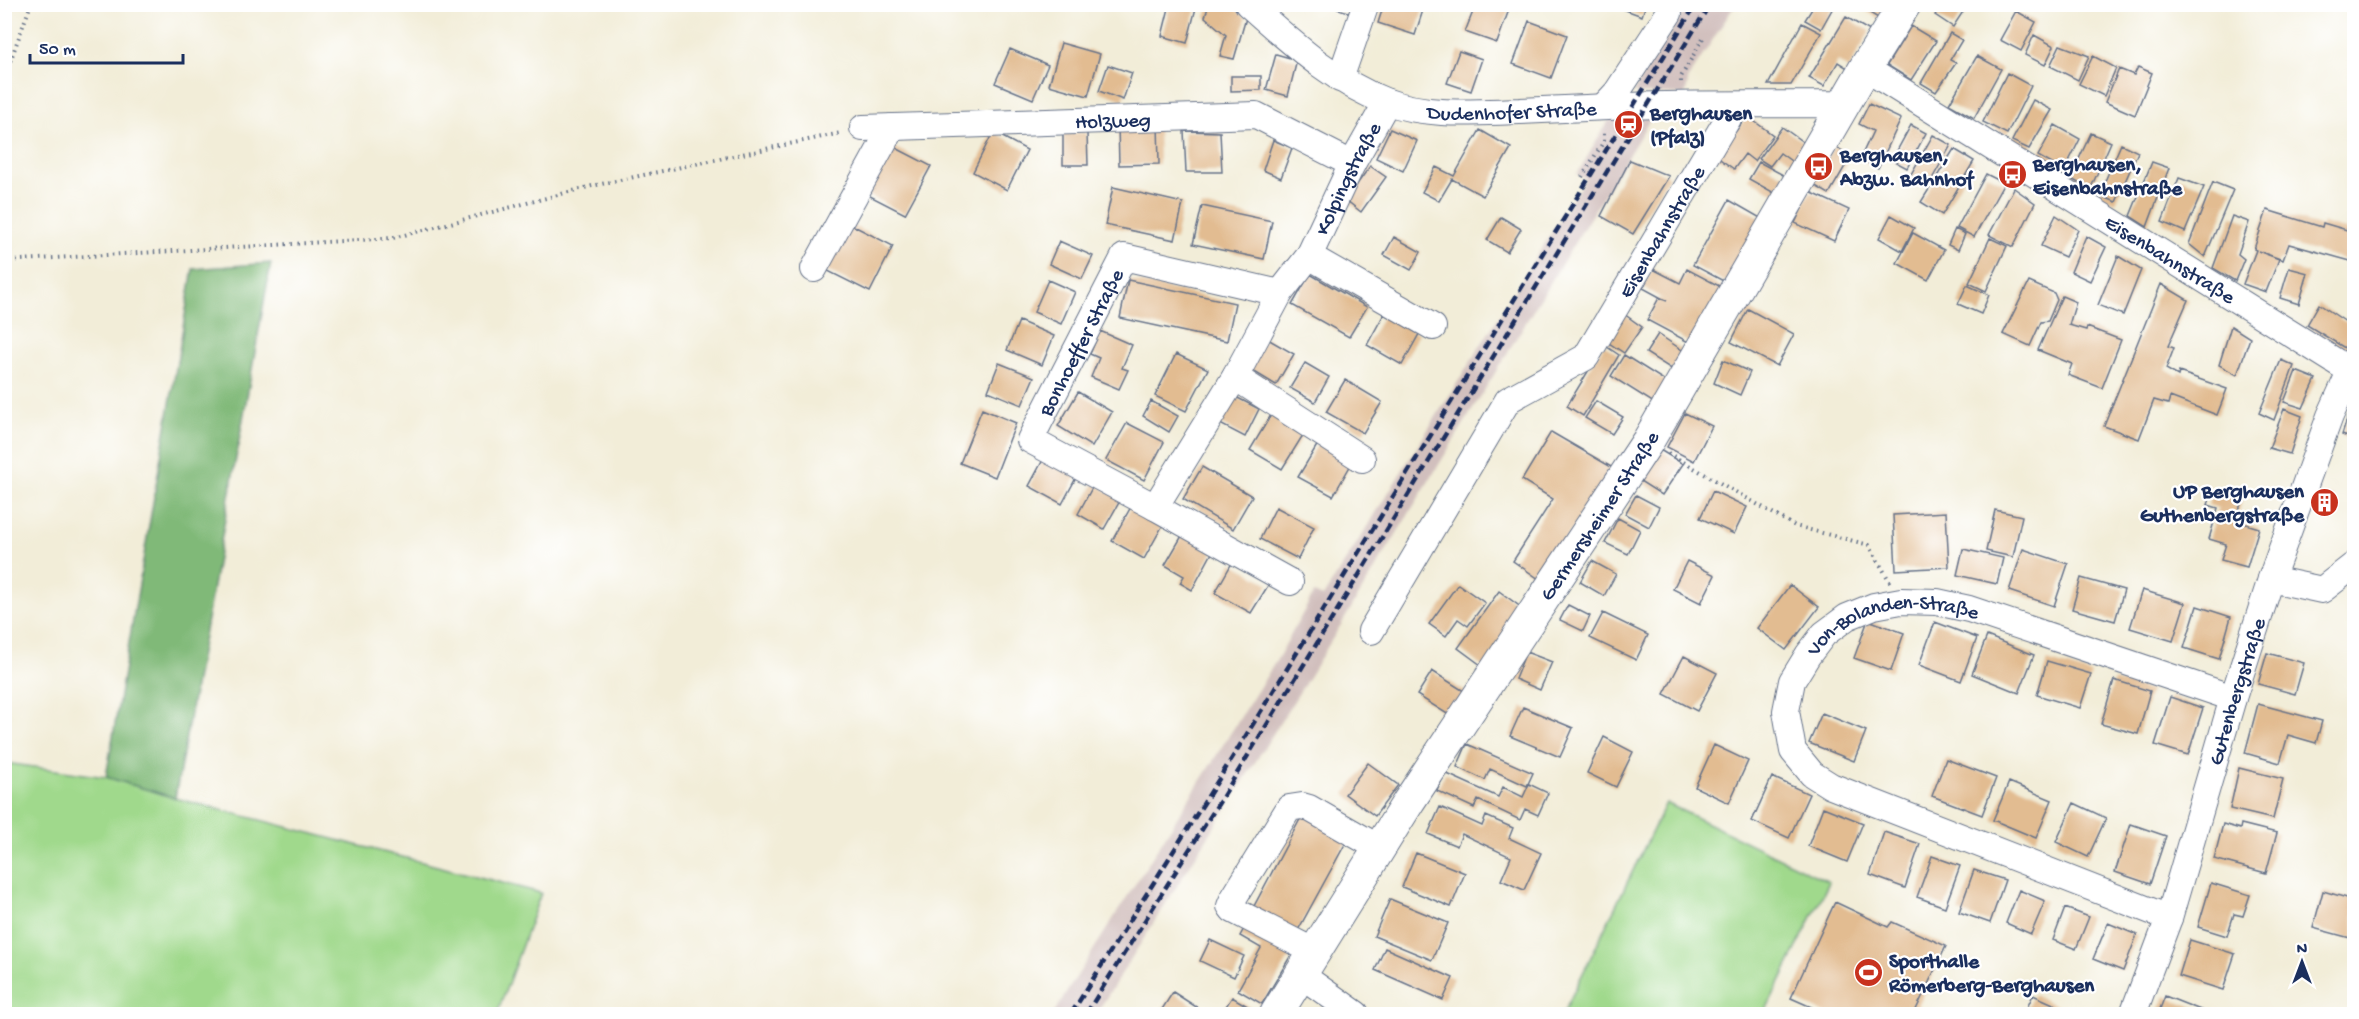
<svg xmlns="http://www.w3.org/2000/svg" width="2359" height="1019" viewBox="0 0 2359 1019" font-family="'Gochi Hand',sans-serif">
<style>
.industrial{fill:#d1bfbd}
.green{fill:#a0d98c;stroke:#5e8475;stroke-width:1.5}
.forest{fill:#80b978;stroke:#4e746b;stroke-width:1.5}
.building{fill:#e2bc91}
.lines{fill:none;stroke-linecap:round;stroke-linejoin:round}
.minor-casing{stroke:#667289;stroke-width:28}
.major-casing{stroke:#667289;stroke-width:34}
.path{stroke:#667289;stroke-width:4;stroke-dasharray:1.5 4.5;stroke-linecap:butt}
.minor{stroke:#fff;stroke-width:26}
.major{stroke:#fff;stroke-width:32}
.rail{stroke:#1b2f5e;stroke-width:4.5;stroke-dasharray:9 4.5;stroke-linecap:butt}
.labels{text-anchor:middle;stroke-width:4.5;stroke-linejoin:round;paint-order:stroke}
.street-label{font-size:21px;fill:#1b2f5e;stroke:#fff}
.poi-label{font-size:21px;font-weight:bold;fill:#1b2f5e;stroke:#fff;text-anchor:start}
</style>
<rect width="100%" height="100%" fill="#fff"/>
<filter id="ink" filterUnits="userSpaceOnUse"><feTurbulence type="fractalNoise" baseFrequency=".0167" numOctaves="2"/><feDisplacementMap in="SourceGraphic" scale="12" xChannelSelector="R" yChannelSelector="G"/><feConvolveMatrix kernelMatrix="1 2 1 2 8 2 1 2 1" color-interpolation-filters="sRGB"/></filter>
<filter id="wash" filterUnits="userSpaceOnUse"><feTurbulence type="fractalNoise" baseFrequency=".008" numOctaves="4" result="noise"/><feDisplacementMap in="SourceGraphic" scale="24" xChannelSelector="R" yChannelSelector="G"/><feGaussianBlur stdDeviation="1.35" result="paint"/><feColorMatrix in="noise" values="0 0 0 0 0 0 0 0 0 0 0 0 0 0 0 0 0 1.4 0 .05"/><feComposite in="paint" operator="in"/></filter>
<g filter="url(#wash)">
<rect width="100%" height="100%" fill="#f2edd8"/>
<!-- industrial -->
<path class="industrial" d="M1688,5H1735L1689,77L1685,95L1633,93Z
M1611,117L1651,118L1309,677L1096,1014H1053L1278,658L1314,593L1323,597L1585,179L1577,174Z"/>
<!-- green -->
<path class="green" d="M5,763L106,777L175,798L541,893L497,1014H5Z
M1666,803L1829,882L1764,1014H1563Z"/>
<!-- forest -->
<path class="forest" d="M271,263L175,798L106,777L193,269Z"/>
<g id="blocks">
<!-- building -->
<path class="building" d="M1170,4H1197L1187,43L1162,36Z
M1209,4H1230L1246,18L1234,59L1220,56L1226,35L1205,17Z
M1326,4H1362L1358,16Z
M1384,4H1425L1415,35L1378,23Z
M1476,4H1511L1497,43L1465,32Z
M1609,4H1646L1642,16Z
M1815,4H1835L1821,29L1805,20Z
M1855,4H1887L1878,18Z
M1942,4H1968L1953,27L1935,15Z
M2016,11L2036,22L2021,51L2000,40Z
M1846,17L1870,31L1849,69L1838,62L1824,86L1809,78Z
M1529,21L1567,35L1551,78L1513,64Z
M1802,23L1821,33L1791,85H1768Z
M1911,26L1936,41L1911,80L1887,65Z
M1950,33L1962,40L1950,60L1956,63L1936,92L1921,83Z
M2034,35L2054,46L2045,65L2025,55Z
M1061,43L1100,54L1088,96L1049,85Z
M2060,45L2089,56L2078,80L2050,66Z
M1010,49L1048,65L1033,99L995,83Z
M1459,51L1482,59L1471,91L1447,83Z
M1276,54L1297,60L1288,96L1266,90Z
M1977,56L2001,69L1974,118L1949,104Z
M2093,56L2116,68L2104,96L2079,84Z
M1108,65L1132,73L1123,100L1099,91Z
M2138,67L2152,73L2135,115L2105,102L2119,69L2134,75Z
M2007,73L2031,86L2007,134L1983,122Z
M1231,76H1261V90L1231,91Z
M2033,100L2052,110L2029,149L2012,141Z
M1869,104L1901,119L1878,168L1860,159L1873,131L1859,124Z
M1747,116L1773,135L1754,161L1745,154L1734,169L1717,157Z
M1158,123L1159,164L1119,165L1118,124Z
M1911,125L1926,133L1907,168L1892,160Z
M2055,125L2080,139L2064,171L2038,156Z
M1782,127L1807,145L1794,163L1780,153L1770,166L1759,159Z
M1390,129L1417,141L1403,171L1376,158Z
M1480,130L1511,148L1483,196L1452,179L1439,201L1422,192L1436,167L1454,176Z
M1184,131L1220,132L1222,172H1186Z
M993,132L1027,150L1007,190L973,172Z
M1063,133H1087L1088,165H1063Z
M2091,133L2111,142L2090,190L2070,178Z
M1933,135L1951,145L1928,186L1910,176Z
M1273,140L1292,148L1281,178L1263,170Z
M2121,144L2138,152L2116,202L2099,195Z
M1834,146L1851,156L1829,194L1812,184Z
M894,147L931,166L905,214L868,195Z
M1954,149L1974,161L1942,215L1921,202Z
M1630,160L1669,176L1633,234L1601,216Z
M1759,162L1785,176L1776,194L1749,179Z
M2152,162L2169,168L2147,227L2130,216Z
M1370,166L1386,177L1361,212L1346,200Z
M1986,174L2004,183L1974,237L1957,228Z
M2179,178L2204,187L2185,232L2162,222Z
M2213,182L2233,190L2205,257L2189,244Z
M1113,187L1183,203L1175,240L1105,225Z
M2014,188L2035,203L2013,247L1989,235Z
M1810,192L1849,210L1834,241L1795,223Z
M1729,200L1764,220L1729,284L1693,265Z
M1202,206L1272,221L1264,259L1193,244Z
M2267,210L2322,227L2323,223L2354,232V262L2289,244L2283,260L2258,251L2279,259L2266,292L2243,284L2256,250L2254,249Z
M1891,215L1914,228L1902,251L1879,238Z
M2056,215L2078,230L2065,257L2041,246Z
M2232,216L2249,222L2238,254L2244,259L2235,281L2213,268Z
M1501,217L1521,229L1507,252L1487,240Z
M846,222L893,246L870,292L822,268Z
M1955,229L1965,234L1958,250L1948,245Z
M1913,233L1944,250L1928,280L1897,263Z
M2086,236L2106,247L2090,281L2071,272Z
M1394,237L1421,252L1411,270L1384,255Z
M1990,238L2007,246L1986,291L1969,283Z
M1059,241L1093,256L1082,279L1049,264Z
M2118,256L2141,270L2123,315L2098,305Z
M2289,268L2308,273L2299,304L2280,298Z
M1653,269L1680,283L1687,269L1725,289L1692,344L1647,320L1659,298L1667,301L1643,288Z
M1310,274L1367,307L1349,337L1292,305Z
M1048,280L1075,292L1061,324L1034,312Z
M1128,280L1235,303L1227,341L1120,318Z
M2029,282L2054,293L2057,300L2048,321L2041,322L2030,346L2003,334Z
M2161,284L2188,300L2168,346L2174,348L2166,369L2178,376L2179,372L2227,389L2217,415L2170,397L2168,404L2154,400L2139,439L2104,426Z
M1967,285L1989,295L1981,314L1958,304Z
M2062,296L2076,302L2069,325L2086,330L2087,327L2121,340L2102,388L2068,375L2072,364L2038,350Z
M2319,304L2352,326L2348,350L2307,325Z
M1748,309L1794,334L1777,366L1731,342Z
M1384,314L1419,334L1402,365L1367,345Z
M1624,314L1642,327L1624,353L1606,341Z
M1019,321L1054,336L1042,365L1007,350Z
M2231,326L2250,338L2237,375L2219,365Z
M1100,331L1132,345L1122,368L1128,370L1119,389L1091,377L1099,358L1090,354Z
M1658,334L1685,352L1673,370L1646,353Z
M1266,338L1294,354L1276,385L1248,368Z
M1604,345L1619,355L1583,416L1567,406Z
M1176,354L1208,369L1186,411L1155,396Z
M1624,355L1667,382L1654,403L1611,376Z
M1723,360L1750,372L1740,395L1714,383Z
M2281,360L2294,366L2274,420L2259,413Z
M999,363L1034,377L1022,405L988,391Z
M1305,363L1329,377L1315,402L1290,388Z
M2296,371L2316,379L2303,408L2284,402Z
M1345,380L1382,402L1363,433L1326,412Z
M1078,392L1112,412L1092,447L1058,426Z
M1234,396L1259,409L1245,437L1220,424Z
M2354,397V439L2342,435Z
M1151,401L1178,416L1169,432L1143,416Z
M1596,401L1623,417L1612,434L1585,418Z
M982,409L1016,423L995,477L960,463Z
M2284,409L2302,416L2290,454L2269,448Z
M1685,413L1712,426L1694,461L1667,447Z
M1271,415L1303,435L1282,469L1250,450Z
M1127,423L1164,442L1144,480L1106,460Z
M1551,432L1613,468L1539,579L1513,561L1553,499L1522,480Z
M1319,442L1353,461L1333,496L1298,477Z
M1660,450L1683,464L1662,495L1640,481Z
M1044,458L1077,476L1062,504L1029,486Z
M1202,467L1252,496L1233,529L1183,499Z
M1094,484L1121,499L1104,529L1078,514Z
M1713,491L1747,507L1734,534L1700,518Z
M2212,491L2242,500L2236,521L2259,528L2247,567L2221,560L2226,544L2209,539L2218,508L2208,505Z
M1636,495L1659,507L1649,527L1625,514Z
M2318,495L2334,496L2333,510L2317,508Z
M1132,505L1164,523L1144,559L1112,541Z
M1276,507L1314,527L1298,559L1260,539Z
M1995,510L2022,516L2013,557L1986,551Z
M1946,512L1949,567L1896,570L1893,515Z
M1618,518L1640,530L1628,554L1605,543Z
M1183,534L1213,551L1192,590L1180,583L1184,576L1165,565Z
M1963,549L2003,558L1997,584L1957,575Z
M2023,549L2068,564L2054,606L2009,591Z
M1592,561L1616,574L1604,596L1580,582Z
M1687,561L1715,575L1701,603L1673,589Z
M1232,563L1269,584L1251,613L1215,593Z
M2081,578L2124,590L2115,621L2072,609Z
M1458,584L1485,603L1468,626L1458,619L1446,636L1429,624Z
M1790,585L1819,607L1786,650L1757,628Z
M2142,590L2185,603L2173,641L2130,628Z
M1499,591L1526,611L1485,668L1458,648Z
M1568,605L1590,616L1583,631L1560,620Z
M2197,606L2231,617L2219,659L2184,648Z
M1603,613L1648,635L1636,660L1590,638Z
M1868,620L1904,633L1891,671L1854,658Z
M1935,622L1977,638L1961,681L1919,665Z
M1987,636L2034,655L2019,693L1972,674Z
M1526,652L1552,662L1540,690L1515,679Z
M2267,653L2304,663L2295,694L2258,684Z
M1684,656L1717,673L1697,711L1664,694Z
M2047,661L2091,674L2080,708L2037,695Z
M1432,671L1467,693L1452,717L1417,695Z
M2114,680L2150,691L2138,734L2101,724Z
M2170,697L2203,708L2188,755L2155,745Z
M2258,704L2322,721L2316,743L2288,735L2280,763L2245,753Z
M1523,707L1573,728L1560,757L1510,736Z
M1822,713L1866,731L1854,761L1809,743Z
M1604,737L1633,752L1616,787L1587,773Z
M1467,744L1533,773L1527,786L1490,769L1485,780L1457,767Z
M1714,745L1748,761L1729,803L1695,787Z
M1946,759L1996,778L1982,815L1932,796Z
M1368,763L1398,785L1375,816L1345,794Z
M2239,768L2283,779L2273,819L2230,809Z
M1445,773L1498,797L1503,787L1523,797L1529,784L1548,793L1538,815L1525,809L1520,820L1478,800L1474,808L1437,791Z
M1772,777L1809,794L1789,838L1752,821Z
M2009,782L2052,800L2036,838L1993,820Z
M2074,803L2106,818L2088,857L2056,842Z
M1440,807L1482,826L1486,816L1513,828L1509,838L1541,853L1524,890L1501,880L1511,857L1462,834L1457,846L1428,834Z
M1823,807L1863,823L1847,862L1808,846Z
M1305,810L1350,835L1297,932L1253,908Z
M2131,824L2166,836L2150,884L2115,872Z
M2223,824L2240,829L2241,824L2277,833L2266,873L2214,859Z
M1884,832L1920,844L1905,888L1870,875Z
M1416,853L1465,873L1451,907L1402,887Z
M1932,856L1960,866L1945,907L1917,897Z
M1974,870L2005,880L1990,923L1959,912Z
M2211,883L2250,895L2243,916L2234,914L2227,936L2198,927Z
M2019,890L2045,901L2031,934L2006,923Z
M2323,891L2354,900V939L2313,928Z
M1390,899L1448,923L1432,960L1374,936Z
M1835,902L1888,927L1892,922L1946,946L1914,1014H1827L1791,998Z
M2065,908L2089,917L2076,949L2053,940Z
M2108,923L2137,935L2123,971L2093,959Z
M1246,925L1294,950L1262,1004L1238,990L1261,948L1240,936Z
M1210,940L1244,956L1234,977L1200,961Z
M2190,940L2235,954L2223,990L2179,976Z
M1385,948L1453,978L1443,1000L1375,970Z
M1173,992L1201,1010L1198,1014H1159Z
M2033,995L2076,1014H2037L2026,1010Z
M2165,996L2203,1011L2202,1014H2158Z
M1232,997L1256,1011L1254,1014H1221Z"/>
</g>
</g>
<g filter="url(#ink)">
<use href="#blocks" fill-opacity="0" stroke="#667289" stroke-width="1.5"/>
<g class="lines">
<defs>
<g id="minor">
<path id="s1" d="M1248,4C1290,41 1332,81 1385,101C1427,117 1477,112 1520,111C1557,109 1593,108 1630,106C1701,103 1773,105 1844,104"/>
<path id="s2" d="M1865,68L2354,373"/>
<path d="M1340,79L1366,4"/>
<path d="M1603,107L1617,92L1669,13"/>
<path id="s3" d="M863,128L1256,115L1352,164"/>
<path d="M1309,256L1433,327"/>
<path d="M814,269L892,127"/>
<path d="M1235,377L1362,459"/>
<path id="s4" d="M1155,507L1030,440L1124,257L1280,293"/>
<path d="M2271,579L2322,590L2354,565"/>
<path id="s5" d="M1290,582L1155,507L1235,377L1280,293L1309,256L1352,164L1387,102"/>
<path id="s6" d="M1371,631L1508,400L1586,357L1736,105"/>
<path id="s7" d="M2169,918L1831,786L1812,774L1793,751L1786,711L1792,681L1808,655L1824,634L1847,617L1874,606L1901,601L1937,602L1969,609L2233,698"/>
<path d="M1315,952L1233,910L1230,906L1233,899L1289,808L1302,806L1309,808L1379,848"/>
<path d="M1301,975L1356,1014"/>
<path id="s8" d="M2133,1014L2169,918L2233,698L2271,579L2330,416L2350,372"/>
</g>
<g id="major">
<path id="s9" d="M1276,1014L1409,801L1648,441L1865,68L1905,4"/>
</g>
</defs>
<!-- minor casing -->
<use href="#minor" class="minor-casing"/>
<!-- major casing -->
<use href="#major" class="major-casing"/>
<!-- path -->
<path class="path" d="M4,78L31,4
M1681,82V77L1703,38
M1582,177L1604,141V130
M4,261L393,238L592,186L841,133
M1668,453L1795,526L1869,545L1890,582"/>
<!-- minor -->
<use href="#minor" class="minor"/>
<!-- major -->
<use href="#major" class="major"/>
<!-- rail -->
<path class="rail" d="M1071,1014L1234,755L1696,4
M1086,1014L1220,801L1710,4"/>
</g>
</g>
<!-- icons -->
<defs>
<symbol id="station-disc" viewBox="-11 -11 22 22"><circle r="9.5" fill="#c8321e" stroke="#fff"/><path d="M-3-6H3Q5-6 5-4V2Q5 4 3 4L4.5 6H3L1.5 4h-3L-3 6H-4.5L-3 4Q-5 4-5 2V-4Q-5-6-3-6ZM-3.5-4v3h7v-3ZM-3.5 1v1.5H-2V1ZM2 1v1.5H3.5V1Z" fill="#fff"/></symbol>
<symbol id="bus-disc" viewBox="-11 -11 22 22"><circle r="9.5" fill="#c8321e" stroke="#fff"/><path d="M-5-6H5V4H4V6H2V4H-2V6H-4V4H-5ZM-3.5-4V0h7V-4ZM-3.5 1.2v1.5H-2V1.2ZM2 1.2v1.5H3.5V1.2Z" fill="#fff"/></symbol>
<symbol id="building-disc" viewBox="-11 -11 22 22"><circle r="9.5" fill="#c8321e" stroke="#fff"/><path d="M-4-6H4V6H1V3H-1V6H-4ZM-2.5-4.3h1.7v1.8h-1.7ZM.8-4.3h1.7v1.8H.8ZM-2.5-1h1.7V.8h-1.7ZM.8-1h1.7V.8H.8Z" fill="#fff"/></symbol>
<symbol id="stadium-disc" viewBox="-11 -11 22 22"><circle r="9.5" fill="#c8321e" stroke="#fff"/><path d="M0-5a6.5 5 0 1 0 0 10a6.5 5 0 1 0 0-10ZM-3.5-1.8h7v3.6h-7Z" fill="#fff"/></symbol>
</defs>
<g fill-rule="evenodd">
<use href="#station-disc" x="1612" y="108" width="33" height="33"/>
<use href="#bus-disc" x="1802" y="150" width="33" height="33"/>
<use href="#bus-disc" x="1996" y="158" width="33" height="33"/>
<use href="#building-disc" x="2308" y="486" width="33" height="33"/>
<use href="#stadium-disc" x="1852" y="956" width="33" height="33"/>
</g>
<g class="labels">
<!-- street labels -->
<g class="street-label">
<text dy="7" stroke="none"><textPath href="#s1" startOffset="297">Dudenhofer Straße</textPath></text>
<text dy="7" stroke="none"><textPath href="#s3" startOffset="250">Holzweg</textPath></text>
<text dy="7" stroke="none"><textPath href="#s5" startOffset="536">Kolpingstraße</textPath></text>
<text dy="7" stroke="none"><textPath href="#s6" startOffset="504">Eisenbahnstraße</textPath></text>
<text dy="7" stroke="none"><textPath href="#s2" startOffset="360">Eisenbahnstraße</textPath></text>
<text dy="7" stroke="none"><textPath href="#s4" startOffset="252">Bonhoeffer Straße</textPath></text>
<text dy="7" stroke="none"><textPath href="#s9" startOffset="594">Germersheimer Straße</textPath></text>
<text dy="7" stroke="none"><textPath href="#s7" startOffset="614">Von-Bolanden-Straße</textPath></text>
<text dy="7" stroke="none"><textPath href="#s8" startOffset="339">Gutenbergstraße</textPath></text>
</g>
<!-- poi labels -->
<g class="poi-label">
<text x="1650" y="119">Berghausen<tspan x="1650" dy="24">(Pfalz)</tspan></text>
<text x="1840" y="161">Berghausen,<tspan x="1840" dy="24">Abzw. Bahnhof</tspan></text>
<text x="2033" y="170">Berghausen,<tspan x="2033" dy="24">Eisenbahnstraße</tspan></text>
<text x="2304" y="497" text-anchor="end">UP Berghausen<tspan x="2304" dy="24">Guthenbergstraße</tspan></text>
<text x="1889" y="967">Sporthalle<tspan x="1889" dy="24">Römerberg-Berghausen</tspan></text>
</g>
</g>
<!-- margin -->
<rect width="2359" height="1019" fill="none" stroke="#fff" stroke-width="24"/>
<!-- north arrow -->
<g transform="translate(2302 962)" stroke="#ffffff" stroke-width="4.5" paint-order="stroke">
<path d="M0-4.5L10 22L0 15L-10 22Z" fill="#1b2f5e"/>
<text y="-9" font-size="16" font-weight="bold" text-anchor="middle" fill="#1b2f5e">N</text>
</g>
<!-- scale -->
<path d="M30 54v9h153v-9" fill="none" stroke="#1b2f5e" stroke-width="3"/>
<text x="39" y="54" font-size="18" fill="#1b2f5e" stroke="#ffffff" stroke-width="4.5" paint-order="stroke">50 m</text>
</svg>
